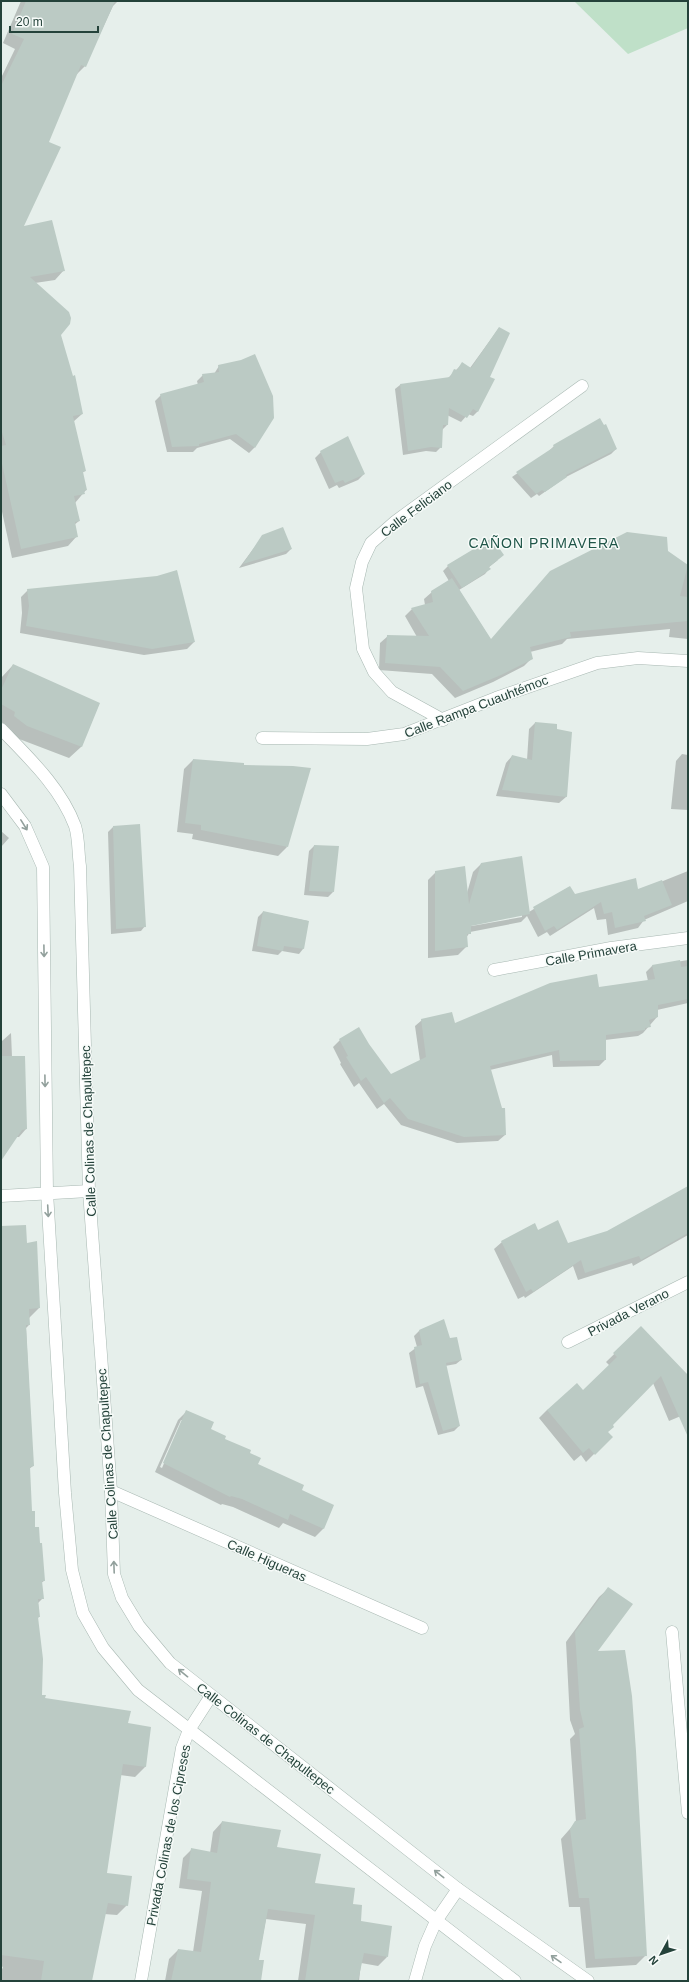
<svg xmlns="http://www.w3.org/2000/svg" width="689" height="1982" viewBox="0 0 689 1982" font-family="Arial,sans-serif">
<style>
.green{fill:#bfe0c8}
.shadow{fill:#0003;fill-rule:evenodd}
.building{fill:#bbcac4}
.lines{fill:none;stroke-linecap:round;stroke-linejoin:round}
.minor-casing{stroke:#a8b8b2;stroke-width:13}
.tertiary-casing{stroke:#a8b8b2;stroke-width:13}
.minor{stroke:#fff;stroke-width:12}
.tertiary{stroke:#fff;stroke-width:12}
.oneway{stroke:#92a09c}
.labels{text-anchor:middle;stroke-width:3;stroke-linejoin:round;paint-order:stroke}
.street-label{font-size:13px;fill:#24423a;stroke:#f7fbf9}
.neighbourhood-label{font-size:14px;letter-spacing:1px;fill:#1f5548;stroke:#f7fbf9}
</style>
<rect width="100%" height="100%" fill="#e6efeb"/>
<!-- green -->
<path class="green" d="M574,1H688V28L628,54Z"/>
<!-- shadow -->
<path class="shadow" d="M21,1H118L113,6L85,66L76,75L48,142L23,227L64,270L55,280L35,283L60,335L82,414L73,422L85,471L82,473L86,490L75,503L79,521L74,525L77,536L68,546L12,558L1,507V78L15,49L3,43Z
M499,328L488,378L478,411L473,416L468,414L461,422L447,415V425L442,430L441,447L436,452L426,451L403,455L395,389L400,385L448,378L462,364L470,368Z
M219,366L273,418L254,448L249,453L230,439L197,448L193,452H167L155,401L161,395L198,385L197,381L203,375L214,374Z
M554,446L616,449L611,454L566,477L539,496L537,494L531,498L512,477L549,451Z
M321,452L364,474L358,480L339,488L337,485L329,489L315,458Z
M263,536L291,549L286,554L239,568Z
M667,552L688,566V639L669,637L670,629L567,639L562,644L530,652L532,658L524,666L493,682L455,698L432,674L379,670L380,643L388,636L417,637L405,616L412,609L425,605L424,599L432,592L449,581L443,571L448,566L498,560L489,567V569L485,574L459,590L491,640Z
M28,590L194,642L187,649L144,655L20,633L22,613L21,597Z
M13,665L99,704L81,747L69,758L14,737L5,730V724L1,722V678Z
M535,723L556,730L571,733L566,797L559,803L496,796L506,763L512,756L527,760L529,729Z
M682,754L688,755V810L671,809L676,761Z
M193,760L243,766L287,847L278,856L192,839L193,834L177,832L184,769Z
M113,827L145,926L141,931L111,934L108,832Z
M1,831L9,838L1,847Z
M314,846L333,892L328,897L304,895L309,851Z
M481,864L529,912L569,887L575,895L638,891L688,871V901L644,920L638,928L608,935L606,919L597,920L594,908L550,936L547,932L538,937L527,916L521,922L470,932L466,938V947L458,955L428,958V880L436,872L467,893L473,872ZM522,915V917L466,927V925Z
M263,912L308,921L303,949L299,954L282,951L278,955L252,951L258,917Z
M688,960V1003L657,1010V1017L643,1033L638,1036L605,1040V1060L599,1066L553,1067L552,1055L490,1070L505,1135L498,1141L457,1143L401,1125L384,1104L377,1109L359,1083L354,1087L340,1064L341,1063L333,1047L340,1040L368,1044L391,1076L420,1061L415,1026L422,1020L455,1024L598,988L648,981L646,972L652,966Z
M1,1002L2,1041L11,1033L12,1057L26,1129L19,1137H16L1,1155Z
M688,1188V1235L633,1266L632,1263L578,1280L573,1266L525,1298L524,1296L518,1299L494,1249L502,1242L534,1224L538,1231L567,1244L607,1232Z
M1,1227L26,1244L39,1308L29,1318V1325L26,1328L33,1466L29,1469L31,1512L44,1581L41,1583L43,1598L38,1603L39,1617L37,1619L41,1696L44,1699L127,1724L150,1728L145,1767L135,1777L120,1775L105,1874L127,1905L117,1915L104,1914L90,1981H1V1972L3,1967L1,1966Z
M641,1328L688,1376V1413L669,1421L653,1383L611,1425L607,1432L611,1437L586,1462L581,1455L574,1461L539,1418L547,1410L583,1392L610,1366L606,1362Z
M419,1331L450,1339L461,1360L456,1364L445,1366L459,1426L454,1431L438,1435L423,1386L416,1388L409,1353L417,1347L414,1336Z
M186,1412L209,1430L248,1454L256,1464L300,1490L333,1506L323,1529L315,1537L283,1523L279,1528L233,1507L222,1504L221,1505L155,1472L178,1420ZM181,1420H183L162,1468L160,1467Z
M609,1588L596,1652L646,1955L636,1965L586,1968L580,1907H569L561,1839L576,1822L570,1739L575,1734L570,1720L566,1642L599,1597Z
M222,1822L276,1848L314,1884L352,1905L360,1922L387,1957L378,1966L361,1963L359,1981H298L306,1924L266,1919L258,1960L260,1981H165L169,1959L178,1950L193,1952L202,1891L179,1888L183,1858L192,1849L210,1853L213,1832Z"/>
<!-- building -->
<path class="building" d="M26,1H115L86,67L81,65L49,142L61,147L24,226L52,220L65,271L30,277L69,312L71,318L70,324L61,335L73,376L75,375L83,414L73,416L86,471L83,472L87,490L84,491L85,494L74,496L80,521L75,522L78,537L21,549L1,459V446L6,445L1,429V86L24,39L12,34Z
M499,327L510,333L490,377L495,379L478,412L473,409L467,418L449,408L448,425H443L442,448L431,447L408,451L400,384L450,377L454,369L457,370L462,362L471,368Z
M255,354L273,396L274,418L255,448L236,434L199,444V446L172,447L160,394L204,382L202,374L219,372L218,365L241,360Z
M600,418L604,425L606,424L617,449L566,475L567,477L545,492L542,490L536,494L516,472L554,447L553,445Z
M348,436L365,474L345,483L343,480L335,483L320,451Z
M283,527L292,549L243,564L262,535Z
M627,532L667,537L668,551L688,565L680,596L688,597V621L570,632L571,637L530,647L533,659L501,675L463,691L440,667L385,663L387,635L429,636L411,608L433,602L431,591L452,578L491,639L550,571Z
M492,538L504,555L489,567L491,569L462,588L447,565Z
M177,570L195,642L152,649L26,626L29,606L27,589L157,576Z
M13,664L100,703L82,747L27,726L14,716L15,712L1,704V690Z
M535,722L557,724V729L572,732L567,797L502,790L512,755L532,760Z
M193,759L244,763V765L293,766L311,768L288,847L201,830V825L185,823Z
M140,824L146,927L116,929L113,826Z
M314,845L339,846L334,892L309,891Z
M522,856L530,914L471,926V934H467L468,947L435,951V871L465,866L469,904L481,863Z
M636,878L638,889L662,880L672,905L644,916L646,921L615,928L612,912L604,914L601,902L557,930L554,926L545,931L533,907L570,886L575,894Z
M263,911L309,921L304,949L284,946L283,951L257,946Z
M680,960L681,967L688,966V999L658,1005V1017L649,1020L651,1027L645,1028V1030L606,1035V1060L560,1061L559,1050L490,1066L502,1108H505L506,1135L464,1137L408,1119L390,1098L384,1103L366,1077L361,1081L346,1057L348,1056L339,1039L359,1027L369,1044L391,1074L426,1057L421,1019L452,1012L455,1023L550,983L597,974L599,987L655,979L652,965Z
M1,1056H25L27,1129L22,1130L1,1161Z
M688,1186V1233L641,1260L639,1256L585,1273L581,1260L533,1292L531,1289L526,1292L501,1241L535,1223L538,1230L558,1220L568,1243L607,1231Z
M26,1225L27,1243L37,1241L40,1308L29,1309L30,1325H26L34,1466L30,1467L32,1511H35V1527H39L40,1543H42L45,1581H42L44,1599H38L40,1617H38L43,1659L42,1695H46L45,1698L131,1711L128,1723L151,1727L146,1767L123,1764L107,1873L132,1876L128,1906L108,1903L92,1981H41L44,1961L1,1955V1226Z
M444,1319L450,1338L457,1337L462,1360L446,1363L460,1426L443,1431L428,1382L420,1384L414,1347L422,1345L419,1330Z
M641,1326L688,1375V1437L661,1376L613,1425L614,1427L608,1432L613,1437L595,1455L589,1448L583,1453L547,1410L577,1383L583,1390L617,1357L613,1353Z
M186,1410L214,1422L211,1429L226,1436L225,1439L251,1450L250,1453L261,1458L258,1464L304,1485L302,1490L334,1505L324,1529L290,1514L288,1520L242,1499L231,1496L230,1497L163,1463Z
M608,1587L633,1604L598,1651L625,1650L632,1696L636,1751L647,1956L595,1959L589,1898H579L570,1829L575,1821L586,1819L579,1729L584,1727L580,1710L575,1632Z
M222,1821L281,1830L277,1847L321,1854L315,1883L355,1888L353,1904L362,1905L361,1921L392,1926L388,1957L364,1953L358,1981H305L315,1915L268,1909L259,1960H264L261,1981H171L178,1949L201,1952L208,1907L211,1882L187,1879L191,1848L217,1853Z"/>
<g class="lines">
<defs>
<path id="minor" d="M443,720L392,692L374,672L363,649L356,588L362,562L371,543L396,521L582,386
M262,738L367,739L404,734L496,698L597,663L638,658L688,661
M494,970L611,948L688,938
M1,1196L89,1191
M568,1342L688,1282
M111,1491L422,1628
M672,1632L688,1813
M141,1981L182,1748L189,1730L211,1696
M415,1981L425,1946L436,1921L458,1889"/>
<path id="tertiary" d="M1,729C29,758 61,788 75,826C79,838 78,854 80,866L89,1191L111,1491L114,1574L122,1598L139,1626L170,1663L458,1889L588,1981
M1,794L25,826L43,867L47,1192L65,1493L72,1570L83,1613L103,1648L138,1690L515,1981"/>
</defs>
<!-- minor casing -->
<use href="#minor" class="minor-casing"/>
<!-- tertiary casing -->
<use href="#tertiary" class="tertiary-casing"/>
<!-- minor -->
<use href="#minor" class="minor"/>
<!-- tertiary -->
<use href="#tertiary" class="tertiary"/>
</g>
<!-- one-way arrows -->
<defs><path id="oneway-shaft" d="M-6 0H5M1.5-3L5.5 0L1.5 3" fill="none" stroke-width="1.6" stroke-linecap="round" stroke-linejoin="round"/></defs>
<g class="oneway">
<use href="#oneway-shaft" transform="translate(24 825) rotate(58)"/>
<use href="#oneway-shaft" transform="translate(44 951) rotate(89)"/>
<use href="#oneway-shaft" transform="translate(45 1081) rotate(89)"/>
<use href="#oneway-shaft" transform="translate(48 1211) rotate(87)"/>
<use href="#oneway-shaft" transform="translate(114 1567) rotate(-92)"/>
<use href="#oneway-shaft" transform="translate(183 1673) rotate(-141)"/>
<use href="#oneway-shaft" transform="translate(439 1874) rotate(-142)"/>
<use href="#oneway-shaft" transform="translate(556 1959) rotate(-145)"/>
</g>
<g class="labels">
<!-- street labels -->
<g class="street-label">
<text transform="translate(416 508) rotate(-37)" y="5">Calle Feliciano</text>
<text transform="translate(476 706) rotate(-21)" y="5">Calle Rampa Cuauhtémoc</text>
<text transform="translate(591 953) rotate(-10)" y="5">Calle Primavera</text>
<text transform="translate(88 1131) rotate(-92)" y="5">Calle Colinas de Chapultepec</text>
<text transform="translate(628 1312) rotate(-27)" y="5">Privada Verano</text>
<text transform="translate(107 1454) rotate(-94)" y="5">Calle Colinas de Chapultepec</text>
<text transform="translate(267 1560) rotate(24)" y="5">Calle Higueras</text>
<text transform="translate(266 1738) rotate(38)" y="5">Calle Colinas de Chapultepec</text>
<text transform="translate(168 1835) rotate(-79)" y="5">Privada Colinas de los Cipreses</text>
</g>
<!-- neighbourhood labels -->
<g class="neighbourhood-label">
<text x="544" y="548">CAÑON PRIMAVERA</text>
</g>
</g>
<!-- border -->
<rect width="689" height="1982" fill="none" stroke="#24423a" stroke-width="4"/>
<!-- north arrow -->
<g transform="translate(661 1954) rotate(230)" stroke="#f7fbf9" stroke-width="3" paint-order="stroke">
<path d="M0-3L7 15L0 10L-7 15Z" fill="#24423a"/>
<text y="-6" font-size="11" font-weight="bold" text-anchor="middle" fill="#24423a">N</text>
</g>
<!-- scale -->
<path d="M10 26v6h88v-6" fill="none" stroke="#24423a" stroke-width="2"/>
<text x="16" y="26" font-size="12" fill="#24423a" stroke="#f7fbf9" stroke-width="3" paint-order="stroke">20 m</text>
</svg>
